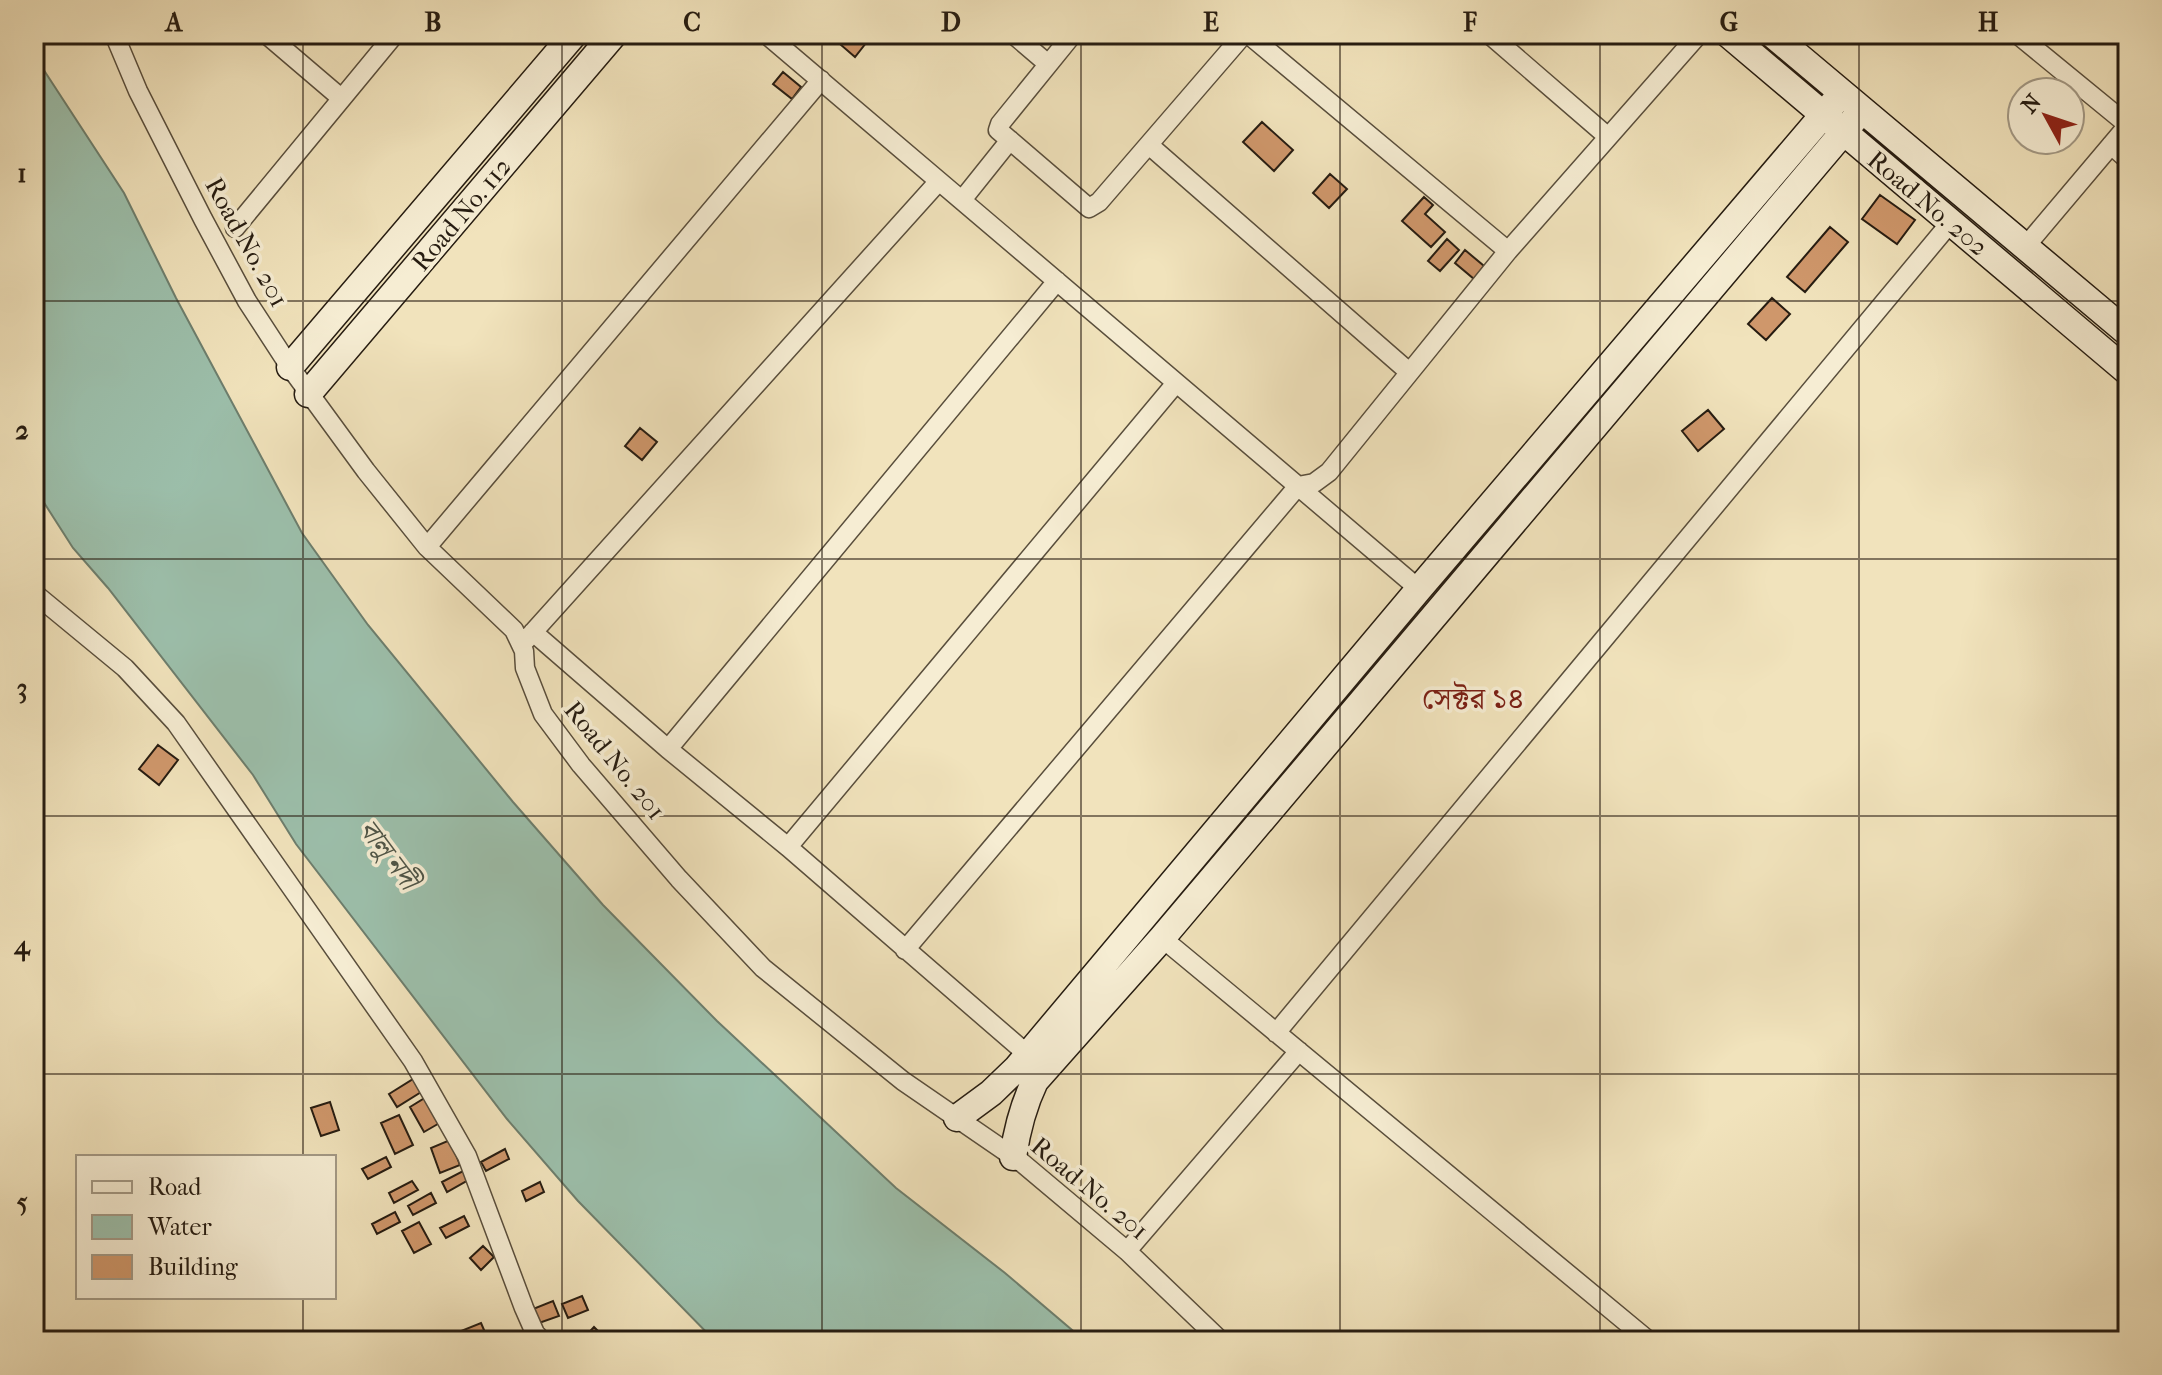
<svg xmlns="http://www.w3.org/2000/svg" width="2162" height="1375" viewBox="0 0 2162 1375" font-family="'IM FELL French Canon','Noto Serif Bengali',serif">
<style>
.water{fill:#9cbfab;stroke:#6d7e6d;stroke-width:2}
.building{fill:#cf976b;stroke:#261c11;stroke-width:2}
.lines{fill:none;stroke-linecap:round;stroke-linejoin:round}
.street-casing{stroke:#594e3c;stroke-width:21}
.secondary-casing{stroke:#261c11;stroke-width:29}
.street{stroke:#f6edd3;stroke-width:18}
.secondary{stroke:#f6edd3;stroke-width:26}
.grid{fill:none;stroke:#261c11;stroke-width:2;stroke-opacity:0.55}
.labels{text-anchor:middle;stroke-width:7;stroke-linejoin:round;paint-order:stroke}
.street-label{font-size:26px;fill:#261c11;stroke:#f6edd3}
.water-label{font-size:28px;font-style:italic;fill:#4f5547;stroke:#f6edd3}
.quarter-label{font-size:30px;fill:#7a1f14;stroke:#f6edd3}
.neatline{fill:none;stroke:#261c11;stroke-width:3}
.grid-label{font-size:26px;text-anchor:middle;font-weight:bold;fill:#261c11}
</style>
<rect width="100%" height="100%" fill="#f1e3bc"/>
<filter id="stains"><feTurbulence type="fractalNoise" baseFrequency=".0025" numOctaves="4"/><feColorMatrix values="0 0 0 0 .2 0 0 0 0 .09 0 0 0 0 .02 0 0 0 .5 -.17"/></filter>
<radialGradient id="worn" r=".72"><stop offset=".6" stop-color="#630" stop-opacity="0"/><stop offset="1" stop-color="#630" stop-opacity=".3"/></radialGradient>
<!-- water -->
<path class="water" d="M34,55L124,193L176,298L302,533L368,625L513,802L603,905L717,1021L896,1188L1005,1273L1085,1341H715L578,1201L507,1119L296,844L253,775L108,588L73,548L34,487Z"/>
<!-- building -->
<path class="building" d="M850,34H854L866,43L855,57L841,45Z
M783,72L801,87L792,99L773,84Z
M1262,122L1293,150L1274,171L1243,142Z
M1330,174L1347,189L1329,208L1313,193Z
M1880,195L1915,220L1897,244L1862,219Z
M1424,197L1433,205L1425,214L1445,232L1431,247L1402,221Z
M1830,227L1848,242L1805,292L1787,277Z
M1447,239L1459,250L1440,271L1428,261Z
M1465,250L1484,266L1474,279L1455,263Z
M1772,298L1790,314L1766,340L1748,324Z
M1708,410L1724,429L1698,451L1682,431Z
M640,428L657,442L642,460L625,446Z
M158,745L178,760L159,785L139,769Z
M418,1076L426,1089L397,1107L389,1094Z
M428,1096L443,1121L424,1132L410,1107Z
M330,1102L339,1130L321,1136L311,1108Z
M399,1115L413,1145L395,1154L381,1123Z
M450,1140L460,1165L440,1173L431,1148Z
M505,1149L509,1159L486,1171L481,1162Z
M386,1157L391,1167L368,1179L362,1169Z
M465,1170L470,1179L447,1192L442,1182Z
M412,1181L418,1190L394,1203L389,1193Z
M540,1182L544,1192L526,1201L522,1191Z
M431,1193L436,1203L413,1215L408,1206Z
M395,1212L400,1222L377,1234L372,1224Z
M464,1216L469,1226L446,1238L440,1228Z
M419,1222L431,1244L414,1253L402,1231Z
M483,1246L494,1257L481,1270L470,1258Z
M582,1296L588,1310L568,1318L562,1304Z
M553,1301L559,1316L539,1323L533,1309Z
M481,1323L487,1337L476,1341H465L461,1331Z
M594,1327L605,1338L602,1341H581Z"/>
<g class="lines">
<defs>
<path id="street" d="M114,34L138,91L203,219L247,301L290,367L366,471L427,547L514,630L524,651L525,668L543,714L581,765L679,879L763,968L903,1081L1021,1162L1127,1251L1221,1341
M266,34L341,98
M766,34L1419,589
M1013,34L1048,64
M1073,34L1000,124L998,130L1089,208L1099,202L1244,34
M1248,34L1508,251
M1489,34L1607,136
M2017,34L2128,125
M1149,145L1409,372
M2111,145L2128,160
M962,200L1010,140
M235,228L395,34
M2025,247L2128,125
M427,547L821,80
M34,593L125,668L176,723L413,1061L467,1156L524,1308L535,1333L542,1341
M533,632L668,749L788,847L1027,1054
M526,640L939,181
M668,749L1057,281
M788,847L1176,383
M1162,938L1649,1341
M905,950L1298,486L1314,483L1329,472L1508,251L1699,34
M1276,1033L1951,222
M1127,1251L1299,1051"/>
<path id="secondary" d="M1728,34L2128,372
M1772,34L2128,333
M290,367L574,34
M308,394L614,34
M957,1118L991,1093L1016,1069L1419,589L1842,93
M1013,1157C1017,1129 1023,1106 1035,1081L1162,938L1862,110"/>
</defs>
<!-- street casing -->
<use href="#street" class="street-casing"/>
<!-- secondary casing -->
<use href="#secondary" class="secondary-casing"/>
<!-- street -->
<use href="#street" class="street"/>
<!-- secondary -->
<use href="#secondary" class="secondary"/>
</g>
<!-- grid -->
<path class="grid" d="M303,34V1157M562,34V1341M822,34V1341M1081,34V1341M1340,34V1341M1600,34V1341M1859,34V1341M34,301H2128M34,559H2128M34,816H2128M34,1074H2128M303,1297V1341"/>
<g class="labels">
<!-- street labels -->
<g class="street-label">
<text transform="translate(1928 203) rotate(40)" y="9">Road No. 202</text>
<text transform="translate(461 214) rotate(-50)" y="9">Road No. 112</text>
<text transform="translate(247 242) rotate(61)" y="9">Road No. 201</text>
<text transform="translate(615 760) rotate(51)" y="9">Road No. 201</text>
<text transform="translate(1090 1188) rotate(40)" y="9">Road No. 201</text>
</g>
<!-- water labels -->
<g class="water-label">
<text transform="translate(389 854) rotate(53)" y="10">বালু নদী</text>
</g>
<!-- quarter labels -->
<g class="quarter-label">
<text x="1473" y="709">সেক্টর ১৪</text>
</g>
</g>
<!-- margin -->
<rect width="2162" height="1375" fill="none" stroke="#f1e3bc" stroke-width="88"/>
<!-- legend -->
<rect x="76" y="1155" width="260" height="144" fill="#f6edd3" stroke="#a39985" stroke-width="2"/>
<rect x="92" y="1181" width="40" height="12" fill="#f6edd3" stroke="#a39985" stroke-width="2"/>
<text x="148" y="1195" font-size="24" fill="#261c11">Road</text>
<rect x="92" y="1215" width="40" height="24" fill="#9cbfab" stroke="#a39985" stroke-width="2"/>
<text x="148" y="1235" font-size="24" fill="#261c11">Water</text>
<rect x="92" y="1255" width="40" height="24" fill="#cf976b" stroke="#a39985" stroke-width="2"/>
<text x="148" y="1275" font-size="24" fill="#261c11">Building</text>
<!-- north arrow -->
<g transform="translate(2046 116) rotate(310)"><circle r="38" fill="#f6edd3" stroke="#a39985" stroke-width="2"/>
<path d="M0-6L14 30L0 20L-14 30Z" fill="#8f2418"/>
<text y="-12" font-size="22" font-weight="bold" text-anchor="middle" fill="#261c11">N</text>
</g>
<rect x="44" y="44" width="2074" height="1287" class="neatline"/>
<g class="grid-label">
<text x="174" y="31">A</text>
<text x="433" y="31">B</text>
<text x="692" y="31">C</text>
<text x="951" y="31">D</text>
<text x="1211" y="31">E</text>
<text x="1470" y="31">F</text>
<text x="1729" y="31">G</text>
<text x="1988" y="31">H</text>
<text x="22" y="182">1</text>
<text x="22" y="439">2</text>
<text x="22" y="697">3</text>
<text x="22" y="954">4</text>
<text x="22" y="1211">5</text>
</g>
<rect width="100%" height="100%" filter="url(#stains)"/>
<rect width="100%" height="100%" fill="url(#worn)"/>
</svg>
